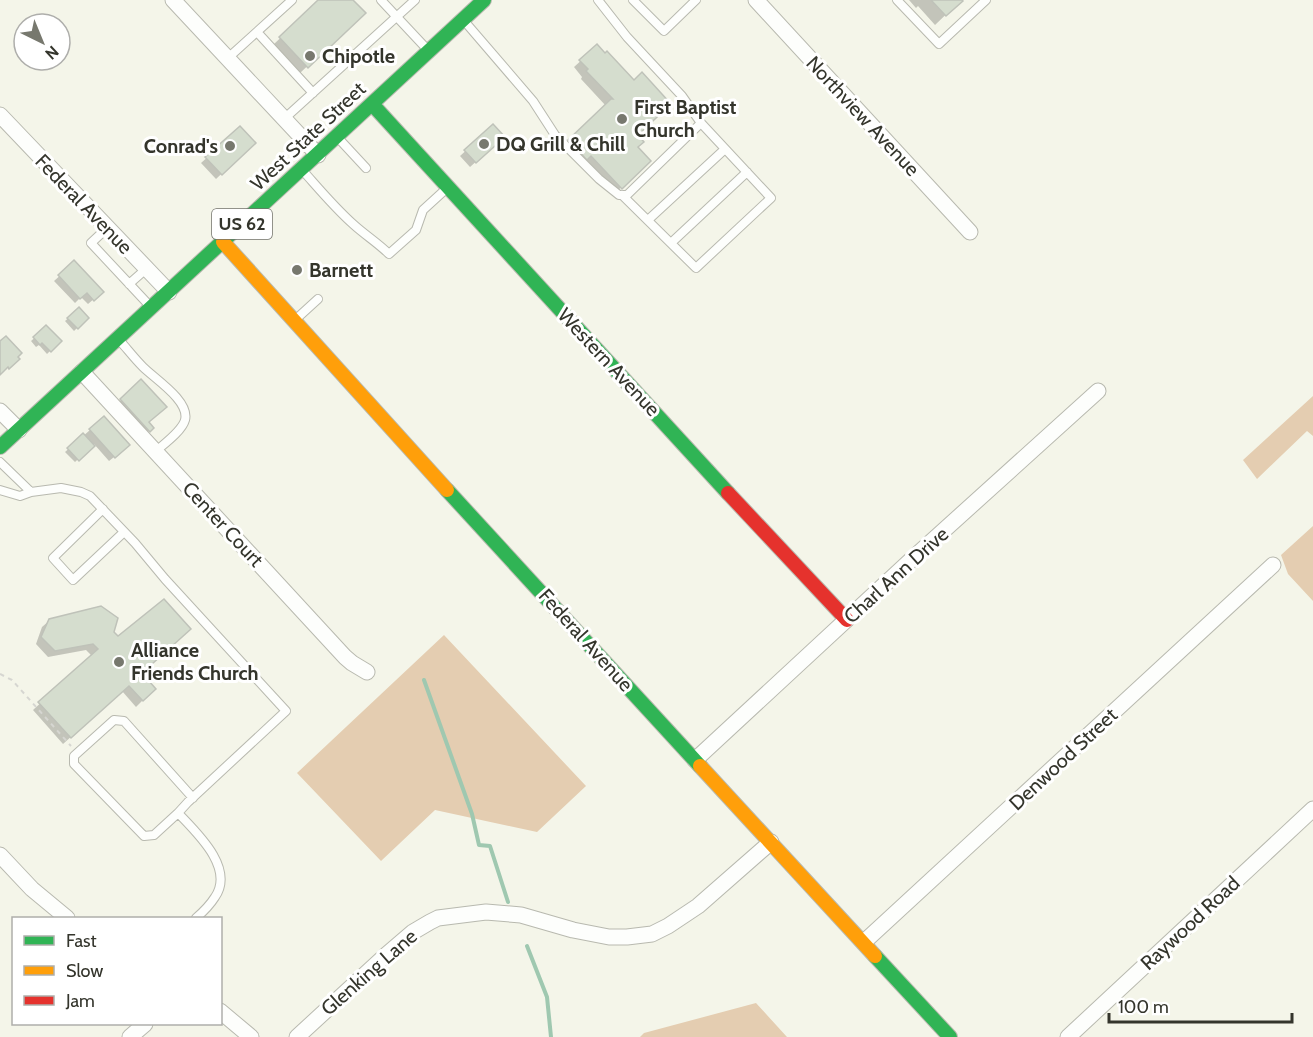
<svg xmlns="http://www.w3.org/2000/svg" width="1313" height="1037" viewBox="0 0 1313 1037" font-family="Cabin,sans-serif">
<style>
.forest{fill:#e4cdb1}
.shadow{fill:#0003}
.lines{fill:none;stroke-linecap:round;stroke-linejoin:round}
.stream{stroke:#9fc8b0;stroke-width:4}
.building{fill:#d5ddce;stroke:#bfc2b9;stroke-width:1.5}
.lane-casing{stroke:#b8b9af;stroke-width:10}
.street-casing{stroke:#b8b9af;stroke-width:17}
.fast-casing{stroke:#b8b9af;stroke-width:16}
.slow-casing{stroke:#b8b9af;stroke-width:16}
.jam-casing{stroke:#b8b9af;stroke-width:16}
.path{stroke:#d6d6d1;stroke-width:2;stroke-dasharray:4.5 4.5;stroke-linecap:butt}
.lane{stroke:#fdfefc;stroke-width:8}
.street{stroke:#fdfefc;stroke-width:15}
.fast{stroke:#30b455;stroke-width:14}
.slow{stroke:#ff9f0a;stroke-width:14}
.jam{stroke:#e5322d;stroke-width:14}
.poi-dot{fill:#77786e;stroke:#fff;stroke-width:2}
.labels{text-anchor:middle;stroke-width:6;stroke-linejoin:round;paint-order:stroke}
.shield{fill:#fff;stroke:#71726b;stroke-width:1.5}
.shield-label{font-size:18px;font-weight:bold;fill:#34352c}
.poi-label{font-size:20px;font-weight:bold;fill:#34352c;stroke:#fff;text-anchor:start}
.street-label{font-size:20px;fill:#34352c;stroke:#fff}
</style>
<rect width="100%" height="100%" fill="#f4f5e9"/>
<!-- forest -->
<path class="forest" d="M1313,396V436L1307,431L1257,479L1243,460Z
M1313,526V601L1288,574L1281,555Z
M444,635L586,786L537,832L435,810L381,861L297,773Z
M756,1003L787,1037H640L644,1033Z"/>
<!-- shadow -->
<path class="shadow" d="M320,0H351L364,13L300,73L273,45Z
M909,0H960V1L935,25L918,6L916,8Z
M597,46L636,135L637,148L649,161L614,194L584,162L580,166L563,148L606,106L581,79L582,77L574,67Z
M493,126L498,142L470,167L460,156Z
M240,128L254,143L216,179L201,163Z
M74,263L102,292L88,304L81,297L75,303L54,281Z
M79,309L87,318L74,331L65,321Z
M46,328L60,341L47,354L39,345L36,347L31,341Z
M141,381L147,422L152,428L144,436L116,405Z
M90,430L123,450L109,461L94,444L75,462L65,452Z
M50,620L112,632L118,638L140,674L154,689L136,707L122,691L63,744L33,710L92,656L86,650L48,657L36,644L42,627Z"/>
<g class="lines">
<!-- stream -->
<path class="stream" d="M424,680L472,814L479,845L490,846L508,902
M527,946L547,997L551,1037"/>
</g>
<!-- building -->
<path class="building" d="M318,0H353L366,13L308,68L279,37Z
M931,0H962L963,1L946,16Z
M597,44L605,53L607,51L634,80L642,72L671,104L638,135L644,142L638,147L651,161L622,189L591,156L587,160L568,140L611,99H613L586,71L588,69L579,60Z
M493,124L505,137L476,163L464,150Z
M240,126L256,143L222,175L205,157Z
M74,260L104,292L94,301L87,293L80,299L58,275Z
M79,307L89,318L78,329L67,318Z
M46,325L62,341L51,352L42,343L40,345L33,337Z
M6,336L22,353L18,357L20,359L9,369L8,367L0,375V341Z
M141,379L167,407L149,422L154,428L150,432L120,399Z
M104,416L130,445L115,458L89,429Z
M83,433L95,446L79,461L67,448Z
M164,599L191,629L142,673L156,689L143,701L129,686L71,738L38,702L98,649L93,644L55,651L41,637L49,619L101,606L118,618L114,632L118,636Z"/>
<g class="lines">
<defs>
<path id="lane" d="M381,0L425,47
M598,0L627,37L682,96L701,123L771,198L696,268L622,195
M633,0L664,31L696,0
M897,0L939,44L986,0
M466,23L533,101L555,135L599,179L619,195H627L701,123
M257,32L313,93
M228,58L292,0
M284,119L415,0
M340,140L366,168
M304,172C320,190 335,208 353,224C365,235 378,243 389,254L416,230L423,210L446,189
M648,220L725,149
M107,228L91,243L148,304
M671,243L747,172
M129,284L146,269
M295,320L318,299
M121,342C128,350 135,359 143,367C155,379 190,401 185,420C182,431 164,444 156,451
M0,462L31,492
M0,490L20,496L31,492L61,488L81,492L90,496L135,543L165,579L286,711L188,802L178,813C197,833 235,868 215,897C210,905 203,912 196,918
M103,509L53,558L73,580L124,532
M178,813L154,835L144,836L74,764V756L114,720L124,721L193,798"/>
<path id="street" d="M173,0L318,155
M756,0L970,232
M0,115L169,292
M82,372L345,657L352,663L367,672
M0,411L19,430
M695,760L911,560L1098,391
M0,855L32,889L67,918
M864,942L1273,565
M220,1011L251,1037
M130,1037L145,1024
M297,1037L385,956L413,932L430,922L438,918L486,912L521,915L573,930L609,937H627L652,934L668,926L698,906L771,842
M1068,1037L1313,809"/>
<path id="fast" d="M372,104L728,493
M0,447L484,0
M447,490L700,766
M875,956L950,1037"/>
<path id="slow" d="M223,242L447,490
M700,766L875,956"/>
<path id="jam" d="M728,493L847,620"/>
</defs>
<!-- lane casing -->
<use href="#lane" class="lane-casing"/>
<!-- street casing -->
<use href="#street" class="street-casing"/>
<!-- fast casing -->
<use href="#fast" class="fast-casing"/>
<!-- slow casing -->
<use href="#slow" class="slow-casing"/>
<!-- jam casing -->
<use href="#jam" class="jam-casing"/>
<!-- path -->
<path class="path" d="M0,674L12,680L71,746"/>
<!-- lane -->
<use href="#lane" class="lane"/>
<!-- street -->
<use href="#street" class="street"/>
<!-- fast -->
<use href="#fast" class="fast"/>
<!-- slow -->
<use href="#slow" class="slow"/>
<!-- jam -->
<use href="#jam" class="jam"/>
</g>
<!-- markers -->
<g class="poi-dot">
<circle cx="310" cy="56" r="6"/>
<circle cx="622" cy="119" r="6"/>
<circle cx="484" cy="144" r="6"/>
<circle cx="230" cy="146" r="6"/>
<circle cx="297" cy="270" r="6"/>
<circle cx="119" cy="662" r="6"/>
</g>
<g class="labels">
<!-- shield labels -->
<rect class="shield" x="212" y="209" width="60" height="30" rx="4.5"/>
<g class="shield-label">
<text x="242" y="230">US 62</text>
</g>
<!-- poi labels -->
<g class="poi-label">
<text x="322" y="63">Chipotle</text>
<text x="634" y="114">First Baptist<tspan x="634" dy="23">Church</tspan></text>
<text x="496" y="151">DQ Grill &amp; Chill</text>
<text x="218" y="153" text-anchor="end">Conrad's</text>
<text x="309" y="277">Barnett</text>
<text x="131" y="657">Alliance<tspan x="131" dy="23">Friends Church</tspan></text>
</g>
<!-- street labels -->
<g class="street-label">
<text transform="translate(863 116) rotate(47)" y="7">Northview Avenue</text>
<text transform="translate(308 136) rotate(-43)" y="7">West State Street</text>
<text transform="translate(84 204) rotate(46)" y="7">Federal Avenue</text>
<text transform="translate(609 362) rotate(47)" y="7">Western Avenue</text>
<text transform="translate(223 524) rotate(47)" y="7">Center Court</text>
<text transform="translate(896 575) rotate(-42)" y="7">Charl Ann Drive</text>
<text transform="translate(586 640) rotate(48)" y="7">Federal Avenue</text>
<text transform="translate(1063 759) rotate(-43)" y="7">Denwood Street</text>
<text transform="translate(1190 923) rotate(-43)" y="7">Raywood Road</text>
<text transform="translate(369 972) rotate(-41)" y="7">Glenking Lane</text>
</g>
</g>
<!-- legend -->
<rect x="12" y="917" width="210" height="108" fill="#ffffff" stroke="#aeaeab" stroke-width="1.5"/>
<rect x="24" y="936" width="30" height="9" fill="#30b455" stroke="#aeaeab" stroke-width="1.5"/>
<text x="66" y="947" font-size="18" fill="#34352c">Fast</text>
<rect x="24" y="966" width="30" height="9" fill="#ff9f0a" stroke="#aeaeab" stroke-width="1.5"/>
<text x="66" y="977" font-size="18" fill="#34352c">Slow</text>
<rect x="24" y="996" width="30" height="9" fill="#e5322d" stroke="#aeaeab" stroke-width="1.5"/>
<text x="66" y="1007" font-size="18" fill="#34352c">Jam</text>
<!-- north arrow -->
<g transform="translate(42 42) rotate(137)"><circle r="28" fill="#ffffff" stroke="#aeaeab" stroke-width="1.5"/>
<path d="M0-4.5L10 22L0 15L-10 22Z" fill="#77786e"/>
<text y="-9" font-size="16" font-weight="bold" text-anchor="middle" fill="#34352c">N</text>
</g>
<!-- scale -->
<path d="M1109 1013v9h183v-9" fill="none" stroke="#34352c" stroke-width="3"/>
<text x="1118" y="1013" font-size="18" fill="#34352c" stroke="#ffffff" stroke-width="4.5" paint-order="stroke">100 m</text>
</svg>
